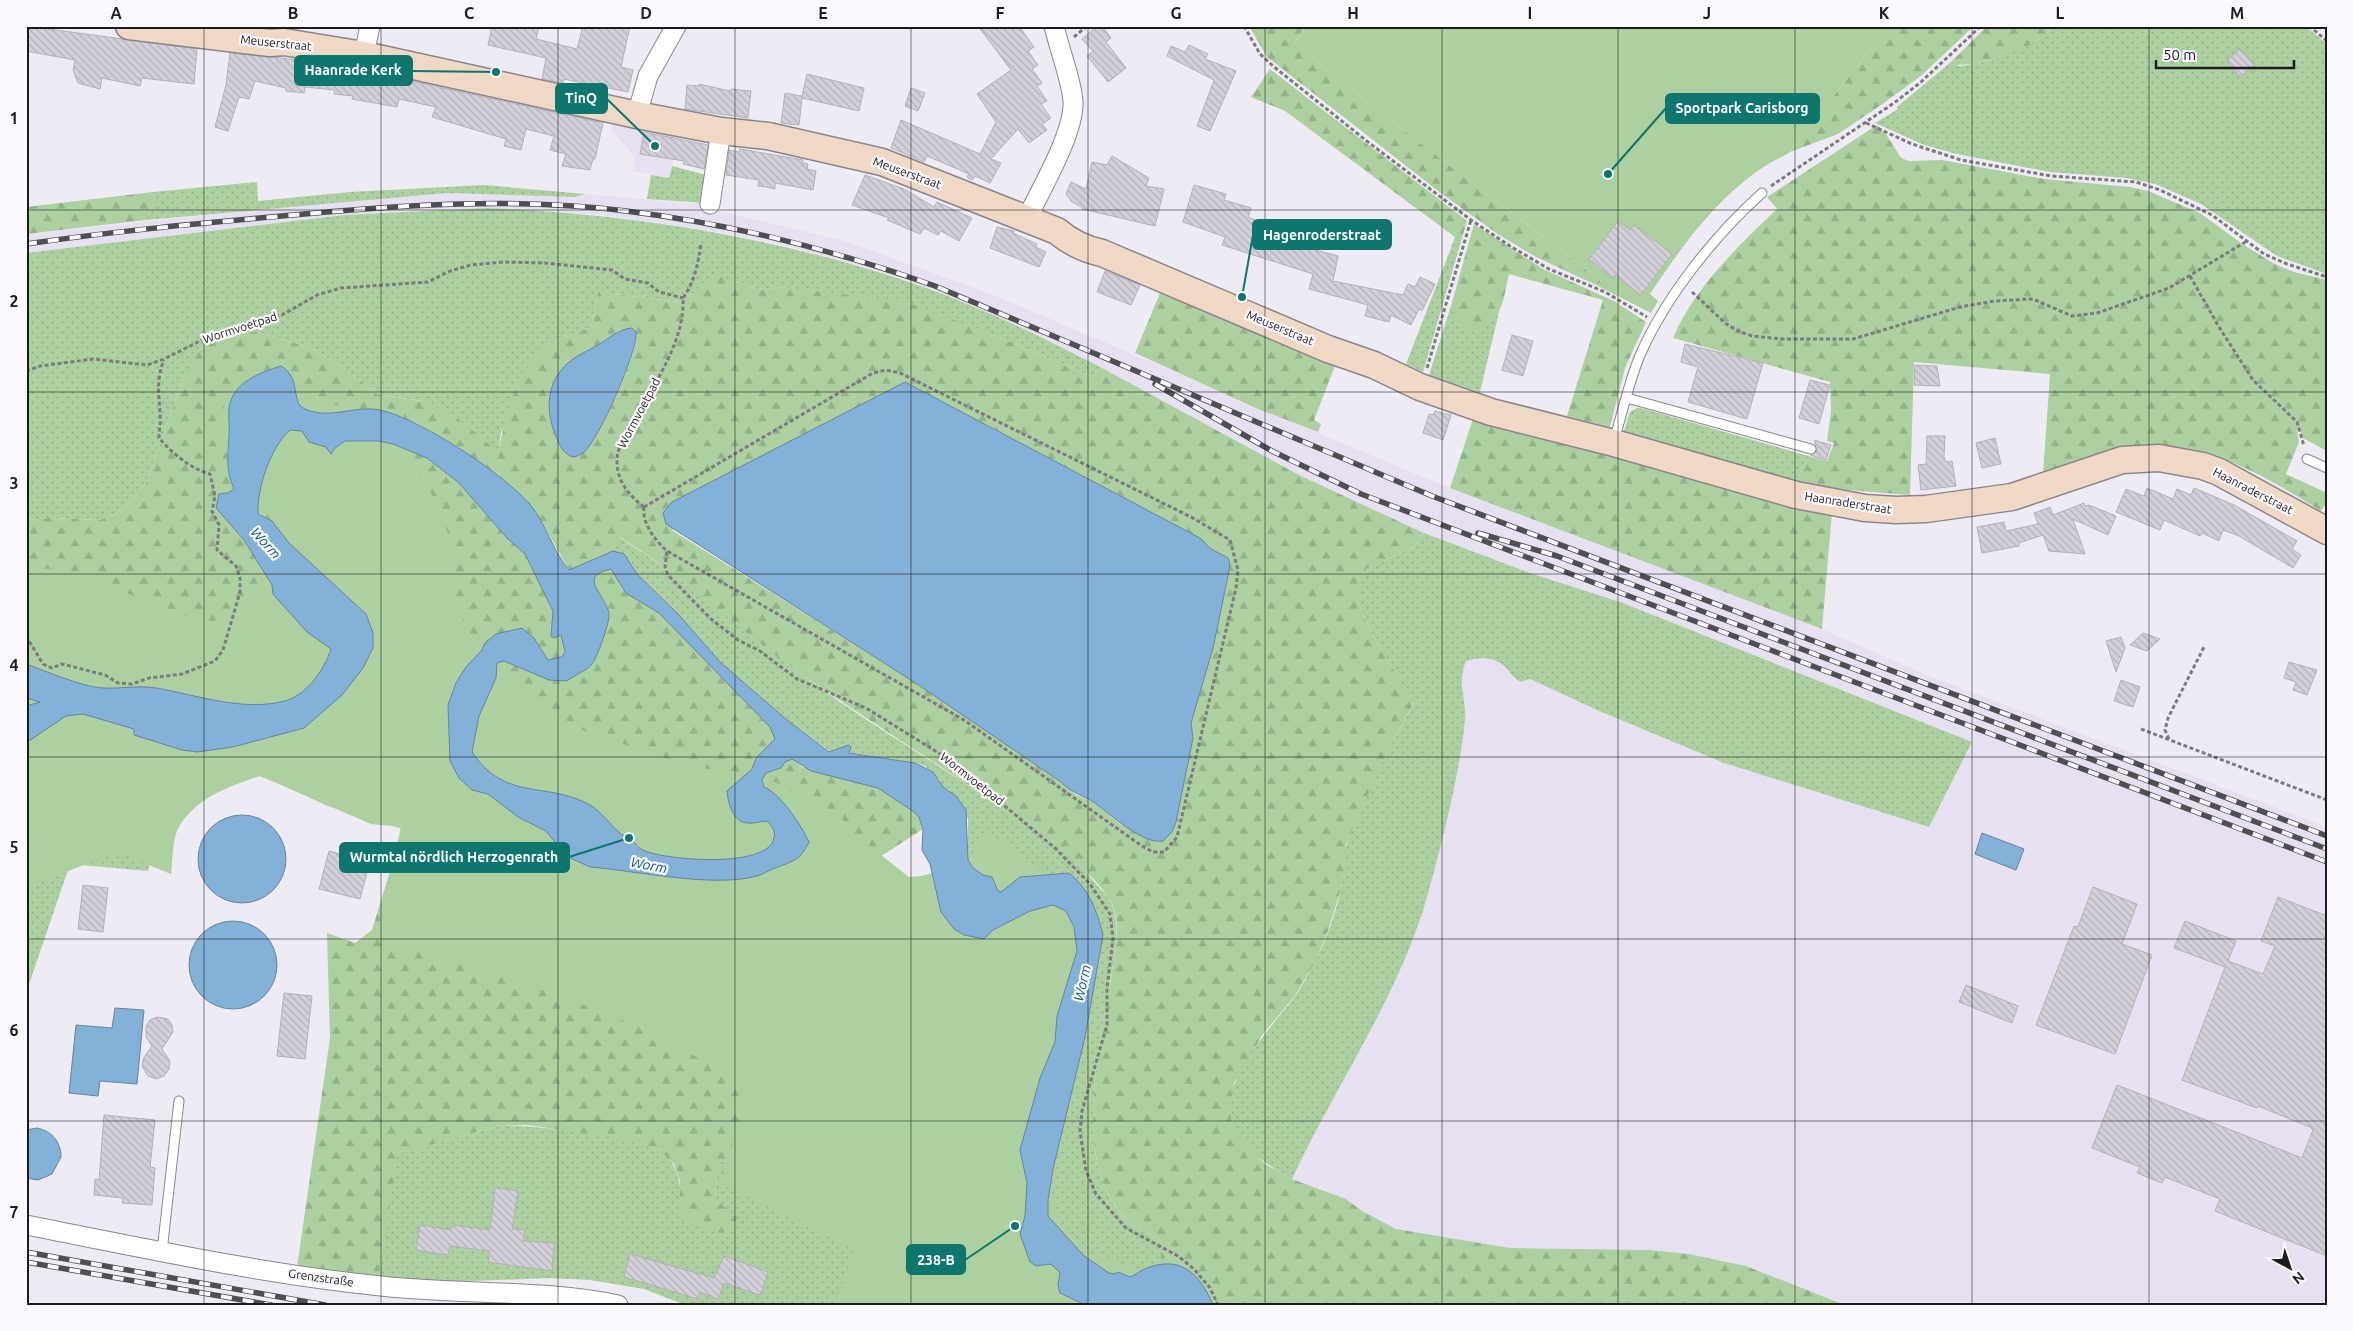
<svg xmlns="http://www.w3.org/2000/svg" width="2353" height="1331" viewBox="0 0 2353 1331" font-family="Ubuntu,sans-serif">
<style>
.built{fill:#e7e0f0}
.grass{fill:url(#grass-dots)}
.forest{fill:url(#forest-firs);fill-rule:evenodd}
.park{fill:#add0a1}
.water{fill:#84b1d8;stroke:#6584a0;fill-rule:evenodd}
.building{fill:url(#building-back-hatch);stroke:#b3b0b8}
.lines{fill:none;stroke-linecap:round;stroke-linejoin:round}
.lane-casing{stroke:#8a868e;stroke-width:11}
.street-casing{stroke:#8a868e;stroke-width:21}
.secondary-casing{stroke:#8a868e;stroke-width:29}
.path{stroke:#7d7b80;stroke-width:3;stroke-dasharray:4 2.5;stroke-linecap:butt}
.lane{stroke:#fff;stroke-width:9}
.street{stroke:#fff;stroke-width:19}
.secondary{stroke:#efd8c4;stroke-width:26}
.rail-casing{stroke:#4f4e52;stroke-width:5.5}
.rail{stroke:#fbf9fe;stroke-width:4;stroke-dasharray:11;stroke-linecap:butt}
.grid{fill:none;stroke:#1c1b1e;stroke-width:1;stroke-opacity:0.55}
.labels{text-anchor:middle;stroke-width:4.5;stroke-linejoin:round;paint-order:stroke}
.street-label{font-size:12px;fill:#1c1b1e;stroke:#fbf9fe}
.water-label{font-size:14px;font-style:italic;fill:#0a5586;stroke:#fbf9fe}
.leader{fill:none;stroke:#0f766e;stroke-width:2}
.callout-dot{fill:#0f766e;stroke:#fbf9fe;stroke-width:2}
.callout{fill:#0f766e;stroke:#0f766e;stroke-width:2}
.callout-label{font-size:14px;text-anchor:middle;font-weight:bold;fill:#fff}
.neatline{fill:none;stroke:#1c1b1e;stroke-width:2}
.grid-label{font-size:16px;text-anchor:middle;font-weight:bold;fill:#1c1b1e}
</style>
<defs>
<pattern id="grass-dots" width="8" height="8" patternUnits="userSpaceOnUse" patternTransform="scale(1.25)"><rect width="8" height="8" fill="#add0a1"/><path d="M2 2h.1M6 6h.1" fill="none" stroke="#94b28a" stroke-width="1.8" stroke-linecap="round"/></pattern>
<pattern id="forest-firs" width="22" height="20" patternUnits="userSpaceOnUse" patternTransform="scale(1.25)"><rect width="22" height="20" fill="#add0a1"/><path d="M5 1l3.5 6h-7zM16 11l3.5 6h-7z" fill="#94b28a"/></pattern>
<pattern id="building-back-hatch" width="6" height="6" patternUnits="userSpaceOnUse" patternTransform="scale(1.25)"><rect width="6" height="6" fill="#d4d0d9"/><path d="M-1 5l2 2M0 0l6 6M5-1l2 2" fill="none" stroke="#b5b2ba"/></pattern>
</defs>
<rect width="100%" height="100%" fill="#efebf4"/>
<!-- built -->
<path class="built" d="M611,118L680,131L669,178L633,171L635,157L612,131Z
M447,193L575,197L585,194L695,204L696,201L706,203L714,210L845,241L991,294L1425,478L1654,564L1822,629L1927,675L2327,827V1305H1845L1746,1266L1689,1254L1650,1250L1510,1248L1396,1229L1362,1211L1346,1199L1292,1179L1310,1142L1465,717L1461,673L1466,661L1477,657L1496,660L1504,666L1514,679L1521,682L1530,679L1597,710L1967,755L1972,742L1623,603L1527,572L1424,533L1301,476L1071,352L980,311L908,282L780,244L724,233L633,219L589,214L487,208L345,215L26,253V234L333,202Z"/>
<!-- grass -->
<path class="grass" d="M2054,26H2305L2327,44V274L2277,256L2201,204L2155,184L2127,178L2050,172L1957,154L1924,145L1875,123L1898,109L1897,107L1952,61L1954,65L1961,66C1988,63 2036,48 2054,26Z
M672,166L710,176L706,203L647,199L651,175L669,178Z
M257,182L258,201L350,192L484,185L585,194L575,197L447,193L146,220L154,203L153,192Z
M487,208C631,214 770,236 906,281C972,303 1038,335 1100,367L1092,377L986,332L817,292L782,287L757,290L742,283L717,277L680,302L598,292L591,327L546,345L501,433L498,453L422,401L377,394L344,368L309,347L257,332L216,338L198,352L183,379L147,481L133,500L115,514L100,520L50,518L26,520V253L345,215Z
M1451,248L1458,252L1423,372L1406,364Z
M1451,306C1468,341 1478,338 1500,308L1480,392L1429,375Z
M1637,408H1641L1809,456L1797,481L1624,431L1630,412Z
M1424,533L1527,572L1623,603L1972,742L1929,827L1724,763L1597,710L1530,679L1521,682C1512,678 1511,672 1504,666C1494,656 1478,657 1466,661C1456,684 1467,698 1465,720C1459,777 1444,834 1429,890C1401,994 1337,1082 1292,1179C1266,1165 1231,1142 1230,1108C1229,1072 1271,1027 1293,999C1301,988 1308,975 1314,963C1326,941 1336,913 1341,888C1344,873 1342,857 1347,843C1363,794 1390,748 1414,703C1402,683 1357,615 1358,595C1359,587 1364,577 1366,569L1414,547Z
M619,537C688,580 747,635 812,682C875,728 942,766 1006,811C1027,825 1056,841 1075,859C1083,867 1090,877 1097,885C1102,891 1109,897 1112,904C1122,930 1113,961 1109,988C1097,1064 1062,1206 1161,1239V1264L1146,1268L1137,1275L1083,1255L1048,1216V1199L1053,1169L1077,1070L1092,991L1088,895L1069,873L1020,877L973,868L968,860V818L949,790L944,788L939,779L925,766L915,763L848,752L851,747L832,753L787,720L720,662L680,616L637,574L630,562L613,551Z
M26,776L157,831L148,871L70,864L26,993Z
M502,1125C528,1125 643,1137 660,1150C676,1162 680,1178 681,1197L715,1198L718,1161L742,1163L964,1305H685L644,1289L590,1280L549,1278L424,1283L379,1276L397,1154Z"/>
<!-- forest -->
<path class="forest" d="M1249,26H1306L1294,43L1384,115L1601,281L1598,286L1536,257L1499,235L1438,191L1267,57Z
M1888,26H1974L1922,75L1884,103L1838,134L1790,152Z
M1987,26H2054L2045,35L2019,52L1974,64L1954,65L1952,61Z
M1270,69L1467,221L1458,252L1451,248L1455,237L1285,111L1251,97Z
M1877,125L1886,134L1901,158L1909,161L1942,160L2044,179L2130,187L2148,191L2200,213L2241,243L2273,263L2294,272L2327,280V451L2301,437V430H2297L2299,442L2286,474L2327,493V502L2321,511C2266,477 2206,440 2138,446C2105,449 2073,464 2043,474L2050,374L1914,362L1910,495L1835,489L1797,481L1809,456L1827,461L1834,443L1827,441L1831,411L1830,382L1673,338C1694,288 1738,246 1777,209L1767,197Z
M153,192L154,203L146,220L26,234V207Z
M1474,224L1543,269L1614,301L1646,322L1625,368L1610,427L1567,416L1603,300L1509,274C1506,285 1505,299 1500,309C1493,322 1477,340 1463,327C1457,323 1454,313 1451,306Z
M717,276L742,283L757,290L782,287L906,302L986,332L1092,377L1100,367L1301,476L1424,533L1414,547L1366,569C1364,577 1359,587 1358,596C1357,615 1402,683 1414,702L1382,763L1346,844L1341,889L1328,931L1315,962L1294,997L1263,1034L1234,1083L1230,1107L1232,1122L1244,1142L1265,1164L1292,1179L1346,1199L1362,1211L1396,1229L1510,1248L1650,1250L1689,1254L1746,1266L1845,1305H1213C1203,1282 1188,1261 1161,1264V1239C1060,1205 1098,1056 1111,978C1114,956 1123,920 1110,900C1084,861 1044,837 1006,811C944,767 879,728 817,685C748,639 690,581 620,537L613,551L569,570L537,514L525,500L458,447L419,425L381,410L334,414L303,409L281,366L255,375C239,412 216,450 234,489L216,508L244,540L272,585L331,649L26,587V520L50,518L100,520L115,514L133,500L147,481L183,379L198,352L216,338L233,333L257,332L309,347L344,368L377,394L422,401L454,415L498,452L509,404L523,372L546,345L591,327L598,292L680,302ZM620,330L636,332C640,352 596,446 578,456C559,445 555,440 551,418C543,377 567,364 598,345C605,341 612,335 620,330ZM905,382L1200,538L1211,549L1228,558L1230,564L1228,576L1213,648L1191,723L1193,738L1176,822L1167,838L1158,842L1120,824L1095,803L1075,794L1061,782L917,684L672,530Z
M1160,293L1335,366L1314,420L1321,424L1318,432L1258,409L1135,353Z
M1474,416L1832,512L1822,629L1450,488Z
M378,441L393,444L427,458L459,483L507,538L525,554L553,611L551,636L561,635L565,652L562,657L548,660L534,638L482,650L466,667L1057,1016L1055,1042L1040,1078L742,1163L718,1161L715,1198L737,1218L732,1228L722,1233L709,1231L687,1222L680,1214V1181L674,1164L659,1149L626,1140L528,1125H502L398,1154L379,1276L297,1267L330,1038L327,933L355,943L372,930L403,829L325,805L283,784L253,774L263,738L272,521L258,514L257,498L261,483Z
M611,569L626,593L659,612L770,727L775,739L756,758L752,769L743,778L474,736L497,663L504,661L542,677L564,681L593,664L609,617L607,606L594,586V579L601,571Z
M792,759L802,767L878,788L914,812L919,817L923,829L858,871L762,780L766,773L781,768L785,762Z"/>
<!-- park -->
<path class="park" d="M1306,26H1888L1790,152C1783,157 1776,159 1770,163C1719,194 1682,246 1650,294L1658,301L1651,313L1598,286L1601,281L1384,115L1294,43Z
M258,372L358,414L395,447L431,493L455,550L454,595L465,626L487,658L517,690L582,730L668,759L725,773L765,777L840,817L858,837L909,877C930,877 948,866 969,862L980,839L986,834L1004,841L1061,886L1084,931L1059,1026L1048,1041L1044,1071L1050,1184L1060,1227L1081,1253L1148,1271L1189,1305H835L854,1250L721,1184L749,1088C711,1066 673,1041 633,1024C550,989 461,966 376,938L401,827L371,824L260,776C230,786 192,799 177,831C172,843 173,861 171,874L116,852L26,888V570C89,560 134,606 191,617C198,619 207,622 214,621C224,620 236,613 244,607C287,573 278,513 252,473C245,463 230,456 226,445C217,425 224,388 243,376C247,373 253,373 258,372Z"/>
<!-- water -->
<path class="water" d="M632,328L636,332C639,349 598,441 584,452C581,455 577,456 573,457C562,453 559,444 555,434C545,408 547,382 568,363C577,355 588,351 598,345C610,338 618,329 632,328Z
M281,366C302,378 290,403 305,409C331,420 354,405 380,410C419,418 516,480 537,514C548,532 555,553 569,570L613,551L624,554L637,574L680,616L720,662L787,720L829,752L849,745L851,747L849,753L915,763L933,772L944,788L955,795L966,810L968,860L973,868L983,875L992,877L998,891L1001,892L1020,877L1069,873C1089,889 1097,911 1103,935L1085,1037L1053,1169L1048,1200V1216L1083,1255L1109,1273L1115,1274L1118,1272L1130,1277C1136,1275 1141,1270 1147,1268C1181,1255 1200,1274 1213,1305H1085L1060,1293L1058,1285L1060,1273L1051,1264L1036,1266L1030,1262L1020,1234L1025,1216L1027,1183L1020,1150L1040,1078L1055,1042L1057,1016L1077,951L1074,927L1066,911L1053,905L1030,911L993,930L984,939L964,935L954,929L941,912L930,864L922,850L923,829L919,817L914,812L878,788L811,771L792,759L785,762L781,768L766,773L762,780L764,787C781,794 801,825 809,842C800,861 793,861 775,868C769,870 764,874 757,876C713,888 638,871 590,867L566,856L546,831L518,817L488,794L472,790L459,778L450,761L448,705L456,683L466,667L482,650L485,643L496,634L522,628L534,638L548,660L562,657L565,652L561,635L554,638L551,636L553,611L525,554L507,538L459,483L427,458L393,444L378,441H345L335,448L331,454L326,447L309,442L302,431L290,430C270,448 257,488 258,514L272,521L289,543L366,614L373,633V648L363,668L342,695L304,728L233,747L197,752L182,750L134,735V729L83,714L66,716L26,743V706L40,702L26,698V664C46,671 82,687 103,688C121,689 138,685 156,688C198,695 245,713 288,700C308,693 325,668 331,649L307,632L273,594L272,585L244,540L216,508L219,494L228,493L234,489C225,468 228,457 229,436C230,427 228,418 229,408C233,382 259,373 281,366ZM611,569L626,593L659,613L770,727L775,739L756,758L752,769L727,791C728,803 733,822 747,823C754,824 761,821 767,821C772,826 776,831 774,838C768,869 667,860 645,851C639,849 636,844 631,839C628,837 624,836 621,834C610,825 602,812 590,805C547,781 505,802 472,752L479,716L496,678L497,663L504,661L549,680L567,681C574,675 587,671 592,664C597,658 609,624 609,616C610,598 574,577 611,569Z
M905,382L1200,538L1211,549L1228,558L1230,564L1228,576L1213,648L1191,723L1193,738L1176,822L1172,832L1163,841C1143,845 1110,814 1095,803C1083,795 1071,793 1061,782L917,684L666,524L663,513L672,502Z
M198 859a44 44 0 1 1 88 0a44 44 0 1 1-88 0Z
M1982,833L2024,849L2016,870L1975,854Z
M189 965a44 44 0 1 1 88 0a44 44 0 1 1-88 0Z
M115,1008L144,1010L137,1084L100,1081L98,1096L69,1093L76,1025L112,1028Z
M37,1128C52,1131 61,1142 61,1157L52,1174L38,1180L26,1178V1130Z"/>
<!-- building -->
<path class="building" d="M26,26L197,49L194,84L142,78L140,86L102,78L100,89L78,83L73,70L75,60L26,51Z
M492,26H539L536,39L577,49L583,26H630L621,67L633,70L628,92L564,79L563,83L542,79L546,58L488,45Z
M978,26H1019L1034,47L1028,51L1038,65L1032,69L1042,83L1037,86L1047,101L1041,104L1051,118L1042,124L1047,130L1029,143L1018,129L991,159L1001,163L990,183L975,176L972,180L967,177L969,174L927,156L924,162L891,148L901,120L980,154L996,122L977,94L1011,70Z
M1097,26H1102L1111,38L1106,42L1126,68L1108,82L1087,56L1093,51L1082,39Z
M1189,45L1208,54L1205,59L1236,71L1210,131L1197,126L1214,80L1167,56L1171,46L1185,52Z
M2240,49L2254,65L2240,77L2227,61Z
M230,53L310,61L361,70L603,123L595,159H593L590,170L562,166L566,154L550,150L554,136L526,129L521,150L504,146L506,139L432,117L436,107L399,99L397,107L352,99L353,96L334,94V90L305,87L304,93L286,91V88L255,81L249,99L239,97L228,131L215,127L226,85Z
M807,74L864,88L859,111L802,98L799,125L781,123L785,93L802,96Z
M699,84L730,91L731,89L751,91L748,118L685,109L687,85L699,86Z
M911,88L925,93L918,111L905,106Z
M644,132L708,145L704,169L683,164L684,161L640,154Z
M740,149L803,160V163L808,164L807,169L816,171L813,190L775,183V189L766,187L758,186L759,180L726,175L729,150L739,152Z
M1112,156L1149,178L1146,186L1164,189L1155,226L1082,209V207L1072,202L1066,194L1071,182L1086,189L1092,162L1107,165Z
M865,175L904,189L934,207L937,202L972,218L959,241L941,231L938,235L924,228L920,234L887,220L889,218L852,205Z
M1194,185L1226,194L1224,200L1251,208L1248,217L1255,220L1252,227L1309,245L1308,248L1338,256L1333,281L1403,295L1408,284L1415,287L1420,277L1435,284L1422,311L1419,309L1411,325L1391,315L1389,322L1365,316L1368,305L1309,289L1313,274L1222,245L1225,237L1183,222Z
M1618,221L1630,230L1634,225L1672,254L1641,295L1615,275L1613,278L1589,259Z
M997,227L1014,231L1013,233L1037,244L1036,247L1046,252L1039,267L990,248Z
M1105,271L1140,285L1131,305L1097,292Z
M1512,335L1533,341L1523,376L1502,370Z
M1685,344L1763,363L1747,419L1688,402L1698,367L1681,362Z
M1915,365L1937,366L1940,386L1914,385Z
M1810,380L1830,385L1819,424L1799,418Z
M1435,411L1451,415L1443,440L1423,433L1429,414L1433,415Z
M1927,436H1945L1944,457L1946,462L1952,461L1956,486L1921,490L1918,465L1926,464Z
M1995,438L2001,464L1982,468L1976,443Z
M1814,440L1831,445L1826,460L1810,455L1817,451Z
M2147,488L2173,499L2177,489L2191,495L2194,488L2234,505L2297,541L2292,549L2301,555L2293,568L2239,536L2223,530L2219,541L2202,533L2200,536L2164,520L2160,530L2116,512L2126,489L2144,496Z
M2084,503L2085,506L2089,505L2116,516L2108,535L2073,519L2085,554L2049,551L2043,535L2019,543V546L1982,553L1977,527L2004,522L2006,531L2038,524L2034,513L2050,507L2053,515Z
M2143,633L2160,639L2147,651L2130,645Z
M2121,637L2125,648L2116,672L2106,641Z
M2289,662L2317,670L2307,695L2293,690L2296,682L2284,678Z
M2121,680L2140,687L2133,707L2114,701Z
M329,851L370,862L360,899L319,889Z
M83,885L108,888L103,932L78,929Z
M2093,887L2137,904L2122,944L2152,955L2115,1054L2036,1025L2074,926L2078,927Z
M2278,897L2327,916V1256L2215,1211L2220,1199L2165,1177L2162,1183L2137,1173L2140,1167L2092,1148L2117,1085L2302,1158L2313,1130L2310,1127L2258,1106L2257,1108L2182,1080L2225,967L2174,948L2185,921L2236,941L2228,961L2263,974L2275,946L2261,941Z
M1966,985L2018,1006L2012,1023L1959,1002Z
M284,993L312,996L305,1059L277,1056Z
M157,1017L168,1019L172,1025L173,1032L162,1049L170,1061L169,1069L164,1076L156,1079L148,1076L142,1066L144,1057L152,1046L146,1037V1026L150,1020Z
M104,1115L155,1120L150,1167L155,1168L152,1205L122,1203L123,1198L94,1195L95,1179L99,1180Z
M495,1188L518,1191L512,1229L525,1230L523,1241L554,1243L552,1271L488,1262L490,1251L450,1246L448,1255L416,1250L420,1225L451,1230L452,1225L490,1230Z
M630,1254L714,1278L724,1256L768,1272L760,1295L724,1283L718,1299L700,1292L698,1299L624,1277Z"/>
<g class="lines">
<defs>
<path id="lane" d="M1627,398L1811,449
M1614,440C1623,412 1629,380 1641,353C1667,295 1715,235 1762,193
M2307,459L2327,468
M162,1251L179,1101"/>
<path id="street" d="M364,55L370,26
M637,115L648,76L676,26
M710,204L721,131
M1026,220C1040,191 1075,132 1073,101C1072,82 1059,48 1054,26
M26,1225C144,1248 262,1274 381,1286C460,1295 541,1289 618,1305"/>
<path id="secondary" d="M129,26L270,43L284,42L364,55L637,115L721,131L768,136L882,162L1057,231C1071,243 1084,249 1102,253L1328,349L1374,365L1420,387L1491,412L1614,443L1796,495L1865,508L1896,510L1926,509L2012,497L2122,460L2159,458L2203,466L2219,472L2327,531"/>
</defs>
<!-- lane casing -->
<use href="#lane" class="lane-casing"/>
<!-- street casing -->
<use href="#street" class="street-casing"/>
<!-- secondary casing -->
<use href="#secondary" class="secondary-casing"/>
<!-- path -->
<path class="path" d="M1244,26L1260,54L1273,66L1368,142L1471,220L1510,246L1549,269L1605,292L1647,317
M2309,26L2327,41
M1074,37L1087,26
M1866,123L1912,144L1961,160L2051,176L2136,182L2160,190L2212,215L2264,254L2287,264L2327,277
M1771,186L1894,103L1921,82L1981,26
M2190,276L2219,327L2253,380L2297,422L2304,446
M1692,292L1725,323L1738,331L1752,336L1782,339H1853L1960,307L1994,301L2033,299L2072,316L2097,313L2169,288L2247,241
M1427,368L1471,220
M26,371L40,366L93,359L147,365L164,359L210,336L282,315L317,295L341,288L428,282L450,271L471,265L503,262L545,263L612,270L625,279L648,283L659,292L683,298
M644,507L873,373L886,370L900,373L1191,517L1230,540L1238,570L1236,588L1177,837L1164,852H1153L1142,846L964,720L667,551
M644,507C642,524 655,540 667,551L665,567L668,575L711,619L738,640L760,651L797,679L866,708L950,760L1056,849L1090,884L1110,914L1113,938L1107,988V1025L1082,1111L1080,1131L1086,1171L1096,1194L1126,1228L1178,1256L1194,1269L1210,1288L1218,1305
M644,507C629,495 618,483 617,463C616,446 629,429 637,414C657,380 685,339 683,298C695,281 698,264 701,243
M26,636L43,664L52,668L62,664L105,675L118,683L132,684L149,678L182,674L215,661L223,650L240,592V578L236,566L217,550L219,525L212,511L215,496L210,474C191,469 172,453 159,438C159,430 161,422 160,414C159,394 156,379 164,360
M2141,729L2327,800
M2169,739L2165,730L2168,718L2205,645"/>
<!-- lane -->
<use href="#lane" class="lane"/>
<!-- street -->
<use href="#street" class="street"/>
<!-- secondary -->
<use href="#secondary" class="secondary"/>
<defs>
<path id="rail" d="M26,244C115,231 204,223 293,215C404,205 515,197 626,211C733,224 834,250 935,286L1432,496L2327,836
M1155,384L1272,451L1361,494L2327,862
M1478,533L1557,556L2327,849
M26,1252L325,1305
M26,1262L271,1305"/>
</defs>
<!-- rail casing -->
<use href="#rail" class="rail-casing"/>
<!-- rail -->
<use href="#rail" class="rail"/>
</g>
<!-- grid -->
<path class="grid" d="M204,26V1305M381,26V1305M558,26V1305M735,26V1305M911,26V1305M1088,26V1305M1265,26V1305M1442,26V1305M1618,26V1305M1795,26V1305M1972,26V1305M2149,26V1305M26,210H2327M26,392H2327M26,574H2327M26,757H2327M26,939H2327M26,1121H2327"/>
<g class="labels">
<!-- street labels -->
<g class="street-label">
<text transform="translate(276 43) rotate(6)" y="4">Meuserstraat</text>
<text transform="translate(907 173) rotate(20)" y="4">Meuserstraat</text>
<text transform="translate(240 328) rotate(-18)" y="4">Wormvoetpad</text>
<text transform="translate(1280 328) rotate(23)" y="4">Meuserstraat</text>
<text transform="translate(639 413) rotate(-62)" y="4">Wormvoetpad</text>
<text transform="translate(2253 491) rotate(27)" y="4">Haanraderstraat</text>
<text transform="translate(1848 503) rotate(9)" y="4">Haanraderstraat</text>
<text transform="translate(972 779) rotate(38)" y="4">Wormvoetpad</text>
<text transform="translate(321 1278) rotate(8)" y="4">Grenzstraße</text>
</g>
<!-- water labels -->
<g class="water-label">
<text transform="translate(266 543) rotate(48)" y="5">Worm</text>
<text transform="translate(649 865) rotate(11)" y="5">Worm</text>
<text transform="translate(1082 983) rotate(-77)" y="5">Worm</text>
</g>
</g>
<!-- callouts -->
<path class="leader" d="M496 72L412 71M655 146L607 99M1608 174L1666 108M1242 297L1253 235M629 838L569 857M1015 1226L965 1260"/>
<g class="callout-dot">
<circle cx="496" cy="72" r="5"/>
<circle cx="655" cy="146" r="5"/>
<circle cx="1608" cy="174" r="5"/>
<circle cx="1242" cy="297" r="5"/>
<circle cx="629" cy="838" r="5"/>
<circle cx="1015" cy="1226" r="5"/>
</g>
<g class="callout">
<rect x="295" y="56" width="117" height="29" rx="5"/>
<rect x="556" y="84" width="51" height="29" rx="5"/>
<rect x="1666" y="94" width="153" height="29" rx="5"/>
<rect x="1253" y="220" width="138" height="29" rx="5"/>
<rect x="340" y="843" width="229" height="29" rx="5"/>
<rect x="907" y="1245" width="58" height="29" rx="5"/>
</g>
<g class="callout-label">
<text x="353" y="75">Haanrade Kerk</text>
<text x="581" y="103">TinQ</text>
<text x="1742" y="113">Sportpark Carisborg</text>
<text x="1322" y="240">Hagenroderstraat</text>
<text x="454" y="862">Wurmtal nördlich Herzogenrath</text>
<text x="936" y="1265">238-B</text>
</g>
<!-- border -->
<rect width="2353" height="1331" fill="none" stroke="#fbf9fe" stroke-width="55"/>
<!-- north arrow -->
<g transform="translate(2290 1268) rotate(140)" stroke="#fbf9fe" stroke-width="4" paint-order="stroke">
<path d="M0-4L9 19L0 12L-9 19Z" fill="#1c1b1e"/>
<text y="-8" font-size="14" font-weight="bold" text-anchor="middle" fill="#1c1b1e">N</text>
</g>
<!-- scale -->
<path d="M2156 60v8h138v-8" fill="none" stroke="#1c1b1e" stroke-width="2.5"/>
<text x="2163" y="60" font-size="15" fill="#1c1b1e" stroke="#fbf9fe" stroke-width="4" paint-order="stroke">50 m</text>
<rect x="28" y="28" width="2298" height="1276" class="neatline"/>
<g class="grid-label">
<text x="116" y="19">A</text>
<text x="293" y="19">B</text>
<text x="469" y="19">C</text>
<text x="646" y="19">D</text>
<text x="823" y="19">E</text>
<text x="1000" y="19">F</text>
<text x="1176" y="19">G</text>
<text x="1353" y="19">H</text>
<text x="1530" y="19">I</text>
<text x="1707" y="19">J</text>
<text x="1884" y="19">K</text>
<text x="2060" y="19">L</text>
<text x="2237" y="19">M</text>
<text x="14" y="124">1</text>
<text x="14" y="307">2</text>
<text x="14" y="489">3</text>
<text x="14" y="671">4</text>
<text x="14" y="853">5</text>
<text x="14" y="1036">6</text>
<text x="14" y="1218">7</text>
</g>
</svg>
